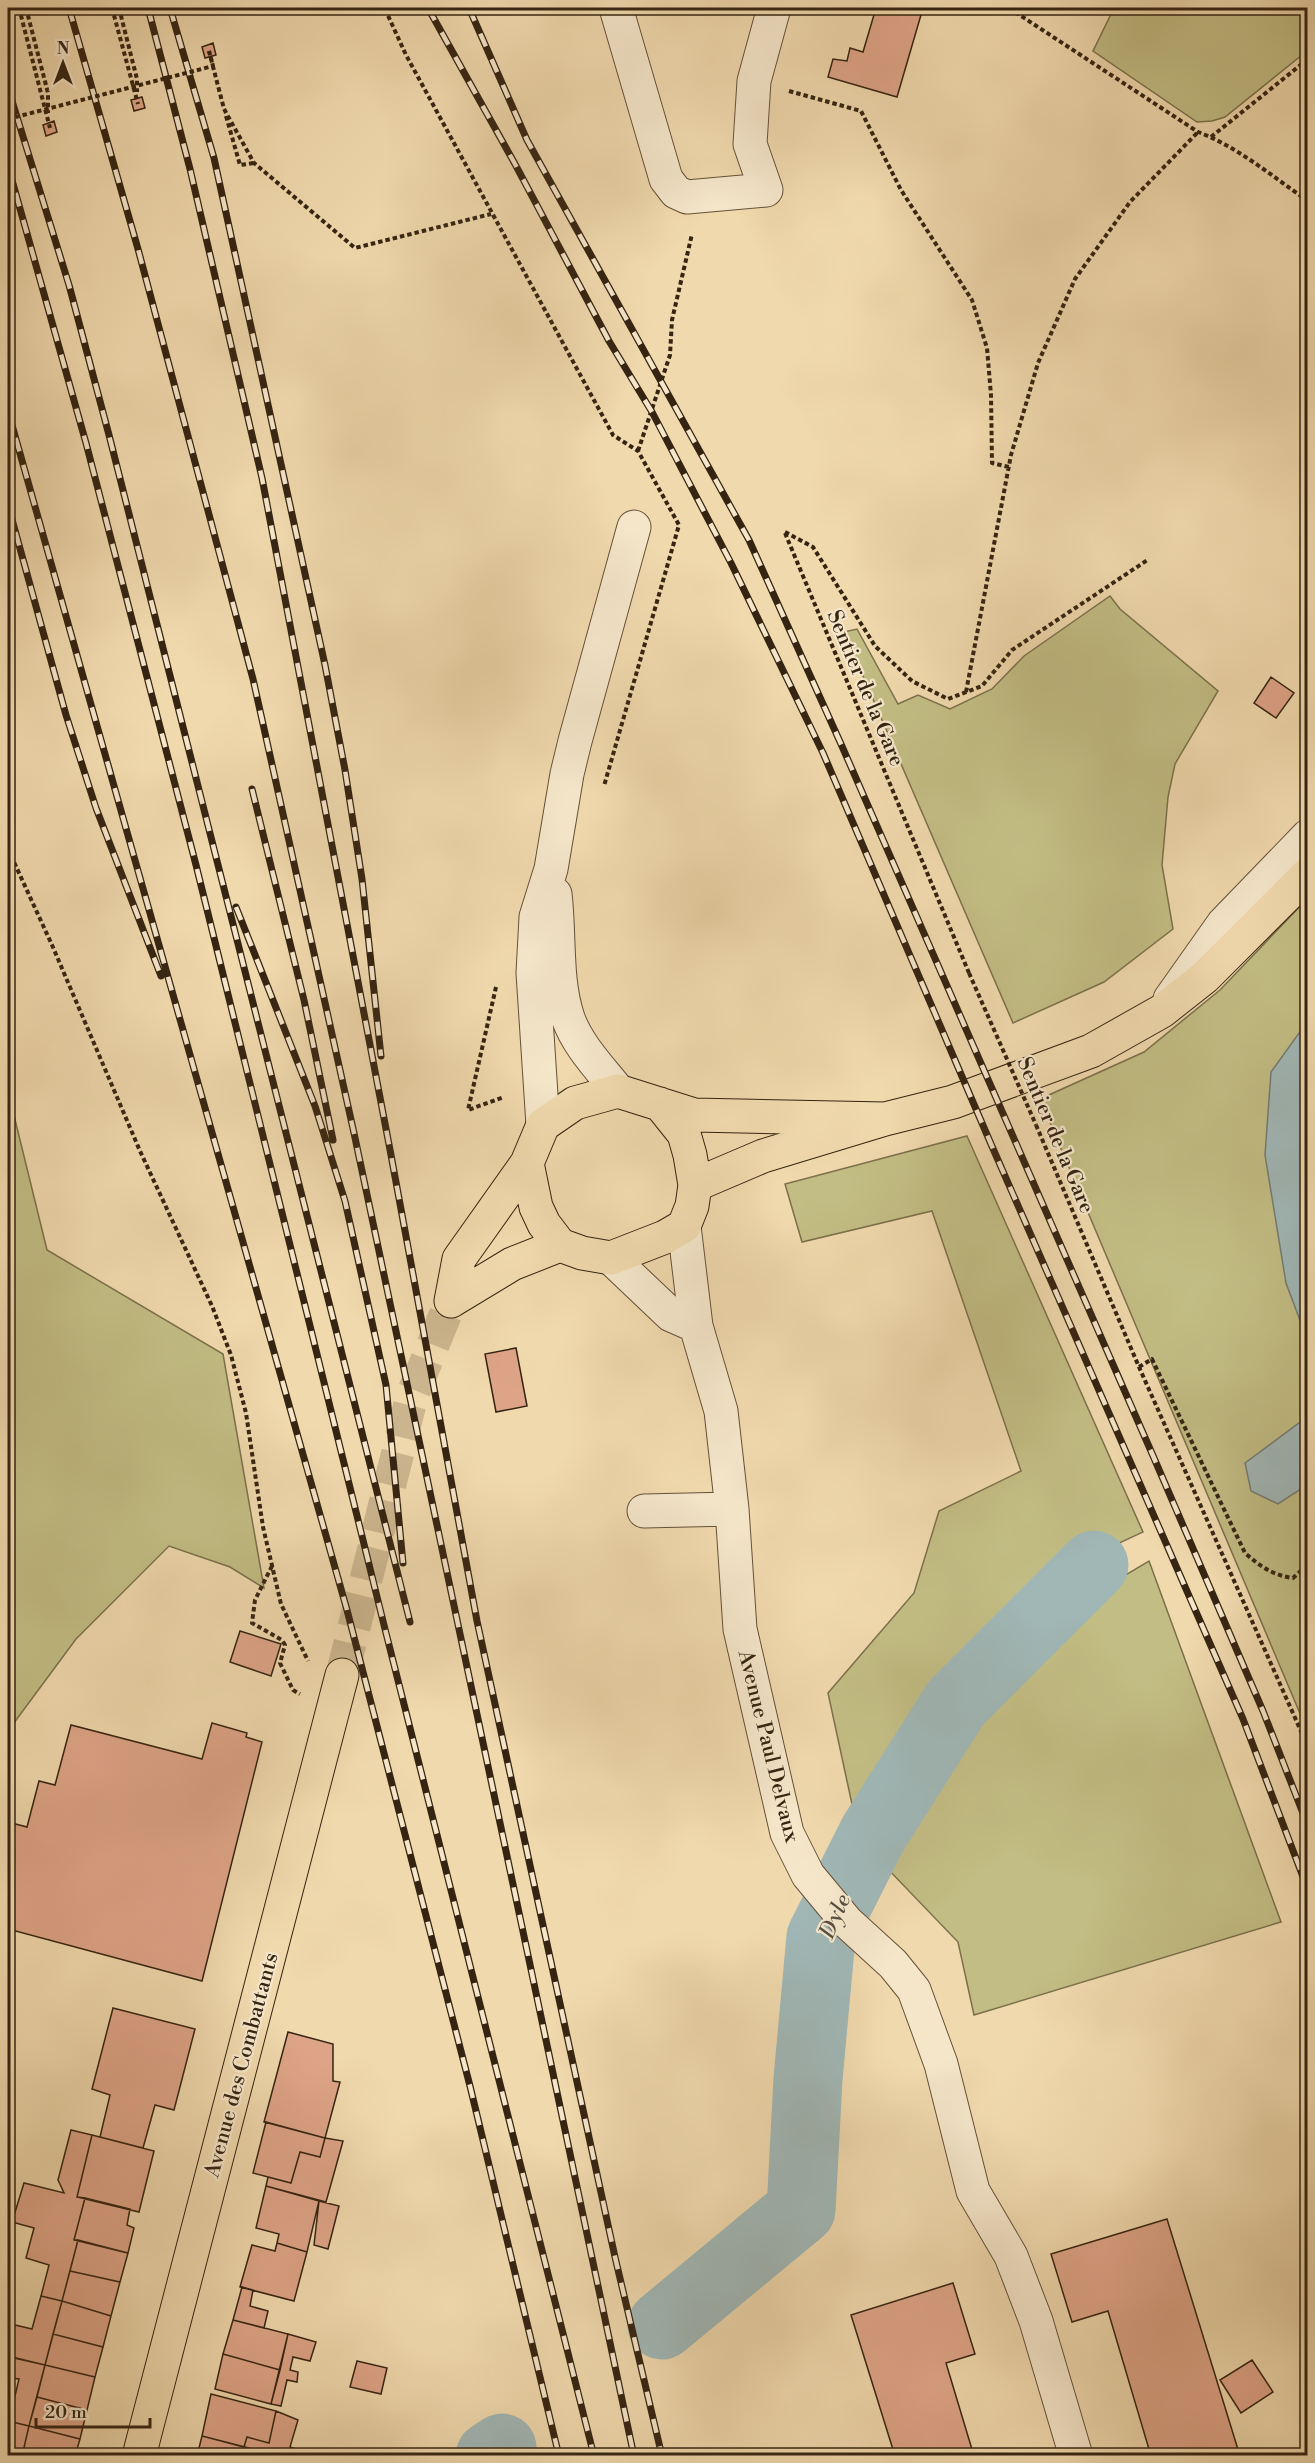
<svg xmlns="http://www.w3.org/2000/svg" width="1315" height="2463" viewBox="0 0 1315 2463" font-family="'Libre Bodoni',serif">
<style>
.green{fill:#c2bd84;stroke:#7c704b;stroke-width:1.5}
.water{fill:#a0b7b6;stroke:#757c74;stroke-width:1.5}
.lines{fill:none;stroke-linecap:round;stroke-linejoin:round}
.river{stroke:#a0b7b6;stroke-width:69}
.building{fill:#dea487;stroke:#352412;stroke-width:1.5}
.major-tunnel{stroke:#cbb58e;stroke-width:33;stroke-dasharray:33 16;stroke-linecap:butt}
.minor-casing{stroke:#645139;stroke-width:35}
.major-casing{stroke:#352412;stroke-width:35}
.path{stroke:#352412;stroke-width:4;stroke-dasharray:4.5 3;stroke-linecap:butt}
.minor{stroke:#f5e6ca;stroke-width:33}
.major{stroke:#f0d9ad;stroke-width:33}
.rail-casing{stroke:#352412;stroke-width:7}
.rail{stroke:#f5e6ca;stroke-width:4.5;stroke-dasharray:14;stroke-linecap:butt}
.path-bridge{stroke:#352412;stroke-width:4;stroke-dasharray:4.5 3;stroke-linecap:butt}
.labels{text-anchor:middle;stroke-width:4.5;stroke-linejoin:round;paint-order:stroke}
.street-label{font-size:21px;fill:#352412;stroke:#f5e6ca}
.water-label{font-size:22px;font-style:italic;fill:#555043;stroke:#f5e6ca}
</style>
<rect width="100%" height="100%" fill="#f0d9ad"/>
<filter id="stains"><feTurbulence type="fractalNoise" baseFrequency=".00333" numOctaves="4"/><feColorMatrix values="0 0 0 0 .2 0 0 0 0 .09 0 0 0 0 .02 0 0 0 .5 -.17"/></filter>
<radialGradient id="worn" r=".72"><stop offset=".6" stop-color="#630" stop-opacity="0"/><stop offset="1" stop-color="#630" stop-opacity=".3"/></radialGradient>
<!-- green -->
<path class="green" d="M1114,8H1307V51L1225,117L1212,121L1197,122L1093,51Z
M1110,596L1120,609L1218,691L1175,764L1168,797L1162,865L1173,929L1104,982L1013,1023L844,632L857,629L898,704L918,695L950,709L992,689L1024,656Z
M1307,899V1730L1040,1099L1144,1052L1220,990Z
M8,1091L47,1250L223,1354L264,1588L230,1567L169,1546L76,1639L8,1731Z
M967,1136L1143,1532L1083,1560L947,1697L858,1832L828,1693L914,1593L939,1511L1021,1471L932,1211L802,1242L785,1184Z
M1149,1561L1281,1922L974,2015L958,1942L883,1864L989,1688L1083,1600Z"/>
<!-- water -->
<path class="water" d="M1307,1022L1308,1135L1305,1142L1308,1164L1307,1339L1286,1283L1265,1155L1271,1072Z
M1307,1417V1485L1278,1504L1251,1491L1245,1463Z"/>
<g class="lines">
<!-- river -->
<path class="river" d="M662,2325L801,2210L808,2079L821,1937L873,1834L956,1703L1094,1565
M490,2456L502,2448"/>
</g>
<!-- building -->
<path class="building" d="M876,8H923L897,97L828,77L833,59L847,61L850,48L863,52Z
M213,43L216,55L205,58L202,47Z
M142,97L145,108L134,111L131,100Z
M54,121L57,132L46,136L43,125Z
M1271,677L1294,693L1276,718L1254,703Z
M516,1348L527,1406L496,1412L485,1354Z
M240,1631L281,1644L271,1676L230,1662Z
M212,1723L247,1733L246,1737L262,1742L202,1981L8,1929V1822L27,1827L39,1781L55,1785L71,1725L202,1759Z
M113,2008L195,2029L174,2110L155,2105L143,2148L100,2137L110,2095L92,2089Z
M288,2032L333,2044V2081L340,2082L325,2138L264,2122Z
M266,2122L325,2138L320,2157L300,2152L291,2183L253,2173Z
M71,2130L92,2135L77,2197L85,2198L74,2240H78L62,2301L41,2296L49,2265L26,2258L34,2228L12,2222L24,2183L64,2193L58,2180Z
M92,2135L154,2151L139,2212L77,2197Z
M325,2138L343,2141L326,2202L266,2186L268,2177L291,2183L300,2152L320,2157Z
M266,2186L319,2201L307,2252L277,2243L279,2234L256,2228Z
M85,2198L130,2209L127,2225L134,2228L128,2253L74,2240Z
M319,2201L339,2206L328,2249L314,2245Z
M1167,2219L1240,2456H1151L1108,2311L1072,2322L1051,2254Z
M78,2240L128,2253L120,2282L70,2271Z
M277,2243L307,2252L294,2301L240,2287L252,2245L275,2251Z
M70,2271L120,2282L111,2316L62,2301Z
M953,2283L975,2354L946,2363L974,2456H895L851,2315Z
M242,2287L253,2290L250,2306L268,2311L264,2328L233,2320Z
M41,2296L62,2301L45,2365L8,2356L15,2325L32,2329Z
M62,2301L111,2316L103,2347L53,2334Z
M233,2320L288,2334L280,2370L223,2354Z
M53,2334L103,2347L95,2377L45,2365Z
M288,2334L316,2342L310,2361L293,2357L290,2370L298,2372L297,2382L287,2380L281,2406L271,2404Z
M223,2354L280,2370L271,2404L215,2389Z
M14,2358L45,2365L29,2426L8,2421V2394L15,2396L19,2379L10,2378Z
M1252,2360L1273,2392L1241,2413L1220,2380Z
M357,2361L387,2368L381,2394L350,2387Z
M45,2365L95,2377L87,2410L37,2397Z
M211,2394L276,2411L269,2443L247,2437L244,2447L202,2436Z
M37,2397L87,2410L80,2439L29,2426Z
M276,2411L298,2420L290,2447L318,2456H279L244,2447L247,2437L269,2443Z
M8,2421L29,2426L22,2456L8,2455Z
M29,2426L80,2439L75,2456H22Z
M202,2436L253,2449L251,2456H197Z
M253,2449L279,2456H251Z"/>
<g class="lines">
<!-- major-tunnel -->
<path class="major-tunnel" d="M342,1675L412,1396L451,1301"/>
<defs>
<path id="minor" d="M616,8L666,179L676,192L687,197L766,190L750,144L754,81L774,8
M555,894C560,935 555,979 568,1018C578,1046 600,1068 618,1091
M1170,999L1223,924L1308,836
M543,1125L533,973L536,917L551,869L567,774L575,741L634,527
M684,1226L696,1326L721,1411L732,1509L740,1629L787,1833L808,1875L847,1922L893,1964L914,1990L941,2064L973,2191L1011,2256L1036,2321L1076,2456
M611,1258L671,1315L696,1326
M644,1511L732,1509"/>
<path id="major" d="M660,1104L684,1134L690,1155L695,1185L692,1206L684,1226L665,1237L611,1258L582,1253L560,1245L544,1224L536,1207L527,1163L543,1125L575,1103L618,1091L694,1115L885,1119
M695,1185L763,1156L885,1119L953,1102L1091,1051L1162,1011L1205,977L1308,874
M451,1301L459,1259L527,1163
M451,1301L512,1264L560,1245
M139,2456L342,1675"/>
</defs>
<!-- minor casing -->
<use href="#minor" class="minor-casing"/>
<!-- major casing -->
<use href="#major" class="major-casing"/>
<!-- path -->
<path class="path" d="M19,8L50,128
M26,8L48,93V113
M112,8L138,104
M119,8L137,79V92
M1009,8L1198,132C1238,147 1273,177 1308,201
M385,9L406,55L613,435L638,451L679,525L604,786
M8,11L20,8
M209,51L224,109L254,163L355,248L491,214
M789,91L861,111L901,190L972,300L987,348L991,395L992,463L1009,467
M226,116L240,165L254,163
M1211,137L1308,59
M638,451L670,355L672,320L692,234
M785,532L813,547L875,646L912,681L948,699L982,686L1012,650L1149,559
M785,533L969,973
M966,692L1011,455L1038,363L1075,279L1130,202L1198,132
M8,849L52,945L140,1151L212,1306L231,1355L246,1413L263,1527L281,1604L308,1661
M496,987L468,1110L504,1097
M1036,1125L1139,1367L1308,1747
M1139,1367L1152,1359L1245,1553C1260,1566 1272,1575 1293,1578L1306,1566L1308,1560
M272,1566L255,1600L252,1623L282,1640L285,1645L280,1663L293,1690L300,1694"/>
<!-- minor -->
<use href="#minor" class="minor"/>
<!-- major -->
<use href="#major" class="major"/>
<defs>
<path id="rail" d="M69,8L138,249L253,679L354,1133L634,2456
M148,8L190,169L262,478L391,1155L477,1621L615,2257L662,2456
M170,8L214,158L325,665L345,770L362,879L381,1056
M428,8L515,164L609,341L652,412L731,563L823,753L991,1144L1243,1719L1308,1890
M469,8L527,140L749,540L841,744L1154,1458L1263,1711L1308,1826
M8,88L69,285L109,435L410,1622
M8,166L86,443L196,865L385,1629L594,2456
M8,411L347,1610L470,2086L559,2456
M8,505L66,715L96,808L161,976
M252,789L304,1000L333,1140
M236,907L315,1106L345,1201L386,1385L403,1563"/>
</defs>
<!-- rail casing -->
<use href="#rail" class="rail-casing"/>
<!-- rail -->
<use href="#rail" class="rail"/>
<!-- path-bridge -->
<path class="path-bridge" d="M8,119L213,66L209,51
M969,973L1036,1125"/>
</g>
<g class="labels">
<!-- street labels -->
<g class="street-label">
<text transform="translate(866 688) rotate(67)" y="7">Sentier de la Gare</text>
<text transform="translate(1056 1135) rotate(67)" y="7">Sentier de la Gare</text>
<text transform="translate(769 1746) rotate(76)" y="7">Avenue Paul Delvaux</text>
<text transform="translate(241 2065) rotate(-75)" y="7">Avenue des Combattants</text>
</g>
<!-- water labels -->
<g class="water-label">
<text transform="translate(834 1916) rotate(-66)" y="8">Dyle</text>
</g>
</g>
<!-- margin -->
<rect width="1315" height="2463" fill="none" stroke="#f0d9ad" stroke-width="30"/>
<rect x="9" y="9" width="1297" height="2445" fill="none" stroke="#352412" stroke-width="3"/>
<rect x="15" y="15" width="1285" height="2433" fill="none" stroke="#352412" stroke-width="1.5"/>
<!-- north arrow -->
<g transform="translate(63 63)" stroke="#f5e6ca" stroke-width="4.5" paint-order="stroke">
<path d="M0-4.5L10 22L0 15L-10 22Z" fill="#352412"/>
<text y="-9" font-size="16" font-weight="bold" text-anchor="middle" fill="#352412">N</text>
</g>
<!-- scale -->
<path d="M36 2418v9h114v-9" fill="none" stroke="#352412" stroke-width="3"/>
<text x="45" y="2418" font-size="18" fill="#352412" stroke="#f5e6ca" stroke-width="4.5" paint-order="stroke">20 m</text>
<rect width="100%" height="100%" filter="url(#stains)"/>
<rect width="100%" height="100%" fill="url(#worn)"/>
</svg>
